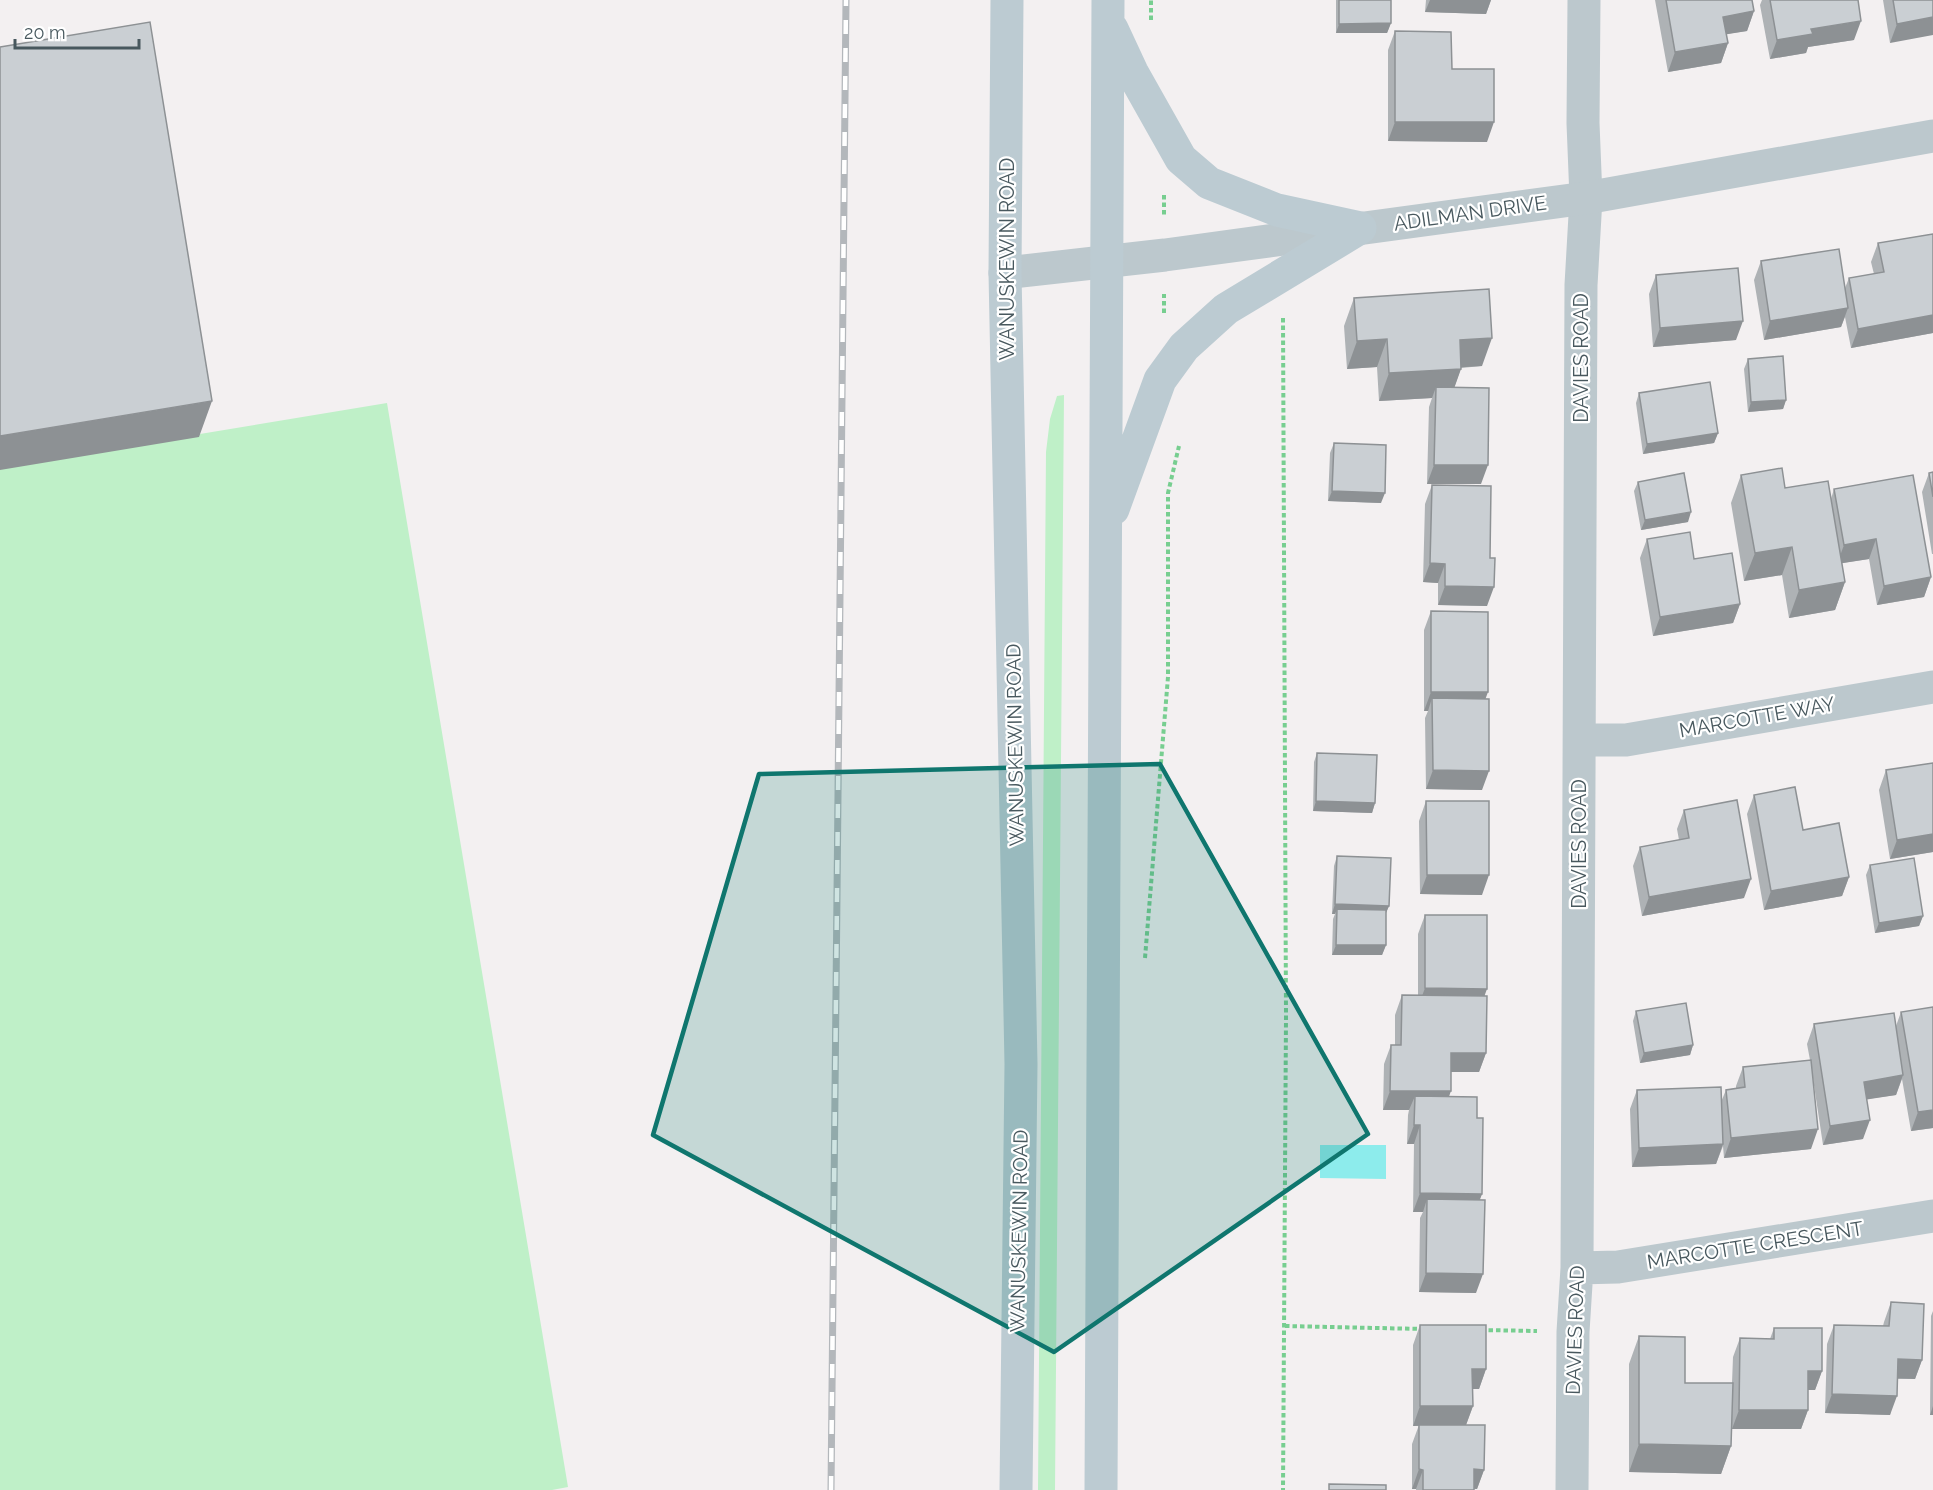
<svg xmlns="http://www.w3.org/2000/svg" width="1933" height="1490" viewBox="0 0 1933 1490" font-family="Raleway,sans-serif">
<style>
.green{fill:#bff0c8}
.water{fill:#8decec}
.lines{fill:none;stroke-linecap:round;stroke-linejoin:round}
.path{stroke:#77ce90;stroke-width:4;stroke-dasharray:4.5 3;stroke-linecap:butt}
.minor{stroke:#bcc8cd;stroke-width:33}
.tertiary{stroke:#bcc8cd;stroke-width:33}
.secondary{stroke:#bccbd2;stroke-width:33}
.rail-casing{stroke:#b3b7bb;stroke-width:7}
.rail{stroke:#fff;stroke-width:4.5;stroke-dasharray:14;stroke-linecap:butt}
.wall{fill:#aeb2b5}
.shaded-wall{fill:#8d9194}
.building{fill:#cacfd3;stroke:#8d9194;stroke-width:1.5}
.marked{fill:#0f766e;fill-opacity:0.2;stroke:#0f766e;stroke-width:4.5;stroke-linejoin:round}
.labels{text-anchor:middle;stroke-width:4.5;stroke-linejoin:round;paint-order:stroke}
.street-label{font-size:20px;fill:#48585e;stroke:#fff}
</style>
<rect width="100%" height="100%" fill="#f3f0f1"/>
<!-- green -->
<path class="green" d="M1064,395L1055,1490H1038L1046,452L1050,419L1057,396Z
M387,403L568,1487L552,1490H0V467Z"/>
<!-- water -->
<path class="water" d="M1320,1145H1386V1179L1320,1178Z"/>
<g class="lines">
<!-- path -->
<path class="path" d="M1151,20V0
M1164,195V217
M1164,313V294
M1283,318L1286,1016L1283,1490
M1145,958L1168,677V493L1179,446
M1285,1326L1423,1329
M1481,1330L1537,1331"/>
<!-- minor -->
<path class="minor" d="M1580,740H1626L1933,687
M1577,1268L1618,1267L1933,1216
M1572,1490L1573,1332L1577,1268L1581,285L1586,198L1583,123L1584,0"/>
<!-- tertiary -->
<path class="tertiary" d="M1005,273L1165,255L1586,198L1933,136"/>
<!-- secondary -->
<path class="secondary" d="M1007,0L1005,273L1021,1064L1016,1490
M1112,29L1132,72L1181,159L1209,183L1277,210L1360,228
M1113,509L1160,380L1184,347L1226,309L1360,228
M1101,1490L1108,0"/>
<defs>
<path id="rail" d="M831,1490L846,0"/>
</defs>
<!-- rail casing -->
<use href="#rail" class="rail-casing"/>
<!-- rail -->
<use href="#rail" class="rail"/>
</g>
<!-- wall -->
<path class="wall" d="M1336,0H1391V23L1387,33H1336Z
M1426,0H1491L1486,14L1425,12Z
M1655,0H1752L1754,11L1747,31L1726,34L1728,43L1721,63L1668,72Z
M1762,0H1770L1854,40L1808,47L1806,53L1770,59L1760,5Z
M1883,0H1933L1890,43Z
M1395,31L1452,69L1487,142L1388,141V50Z
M1933,234V333L1851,348L1845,317L1841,327L1764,340L1754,280L1761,261L1845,288L1849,278L1874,274L1871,262L1878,243Z
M1656,275L1736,340L1653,347L1649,294Z
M1354,298L1482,366L1461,368L1454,388L1481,484H1427L1429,407L1432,398L1379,401L1377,367L1347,369L1344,326Z
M1748,359L1786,400L1783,409L1748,412L1744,369Z
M1639,393L1718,433L1714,443L1643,454L1636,403Z
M1334,443L1381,503L1328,501L1330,453Z
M1933,472V554H1932L1922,492L1929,473Z
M1741,475L1785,488L1831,499L1834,489L1931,577L1924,597L1877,605L1869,559L1842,563L1845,582L1835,610L1789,618L1782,575L1744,581L1731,503Z
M1638,482L1688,522L1641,530L1634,491Z
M1432,485L1490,558L1487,606L1438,605V583L1423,582L1425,504Z
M1647,539L1694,559L1740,604L1733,623L1653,636L1640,558Z
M1431,611L1485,699L1482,790L1426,789L1425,718L1428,711H1424V630Z
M1317,753L1375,803L1372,813L1313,811L1314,762Z
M1933,763V852L1890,859L1879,790L1886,770Z
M1754,795L1803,830L1849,877L1842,896L1764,910L1747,814Z
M1426,801L1482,895L1420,894L1419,821Z
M1684,810L1744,898L1642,916L1633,866L1640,847L1679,840L1677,829Z
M1337,856L1389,906L1386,913V945L1382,955H1332L1333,919L1335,914H1332L1334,866Z
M1870,865L1923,916L1919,926L1875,933L1866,875Z
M1425,915L1485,996L1486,1053L1479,1072H1451L1449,1096L1477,1118L1482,1194L1479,1200L1476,1293L1419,1292L1420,1218L1423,1212H1413L1414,1144H1407L1408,1115L1409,1110H1383L1384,1064L1391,1045H1395V1015L1402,995H1418V934Z
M1636,1011L1693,1045L1690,1055L1640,1063L1633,1021Z
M1901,1012L1933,1128L1911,1131L1902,1079L1896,1095L1867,1099L1863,1139L1823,1145L1812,1072L1811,1149L1724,1158L1723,1146L1716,1164L1632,1167L1630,1109L1637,1090L1721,1102L1726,1090L1736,1088V1086L1743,1067L1810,1060L1807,1044L1814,1024L1896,1026Z
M1891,1302L1922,1360L1915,1379H1898L1890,1415L1825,1413L1827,1344L1834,1325L1883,1326L1884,1322Z
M1933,1311V1415H1930L1931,1316Z
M1420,1325L1486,1369L1479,1389H1473V1406L1466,1425L1484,1470L1477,1489H1474V1490H1416V1489H1412V1444L1419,1425L1413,1426V1345Z
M1774,1328L1822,1371L1815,1390H1808V1410L1801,1429H1732L1731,1446L1721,1474L1629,1472V1364L1639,1336L1685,1383H1732L1733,1357L1740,1338L1770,1339Z"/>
<!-- shaded-wall -->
<path class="shaded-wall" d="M1430,0H1491L1486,14L1425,12Z
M1754,11L1747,31L1716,36L1723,17Z
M1933,17V35L1890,43L1897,24Z
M1861,21L1854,40L1808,47L1806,53L1770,59L1777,40L1811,29Z
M1391,23L1387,33H1336L1339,24Z
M1728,43L1721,63L1668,72L1675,52Z
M1395,122H1494L1487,142L1388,141Z
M1848,308L1841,327L1764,340L1770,321Z
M1933,315V333L1851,348L1858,329Z
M1743,321L1736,340L1653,347L1660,328Z
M1492,338L1482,366L1450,368L1460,340Z
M1387,339L1377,367L1347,369L1357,341Z
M1461,369L1451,397L1436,387L1432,398L1379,401L1389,373Z
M1786,400L1783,409L1748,412L1751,402Z
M212,401L199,437L0,470V436Z
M1718,433L1714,443L1643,454L1647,444Z
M1434,465H1488L1481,484H1427Z
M1332,491L1385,493L1381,503L1328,501Z
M1691,512L1688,522L1641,530L1645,520Z
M1876,539L1869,559L1837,564L1844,545Z
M1792,547L1782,575L1744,581L1755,553Z
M1430,563L1445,564L1438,583L1423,582Z
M1931,577L1924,597L1877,605L1884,586Z
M1845,582L1835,610L1789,618L1799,590Z
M1445,586L1494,587L1487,606L1438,605Z
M1740,604L1733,623L1653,636L1660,617Z
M1431,692H1488L1481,711L1432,698L1428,711H1424Z
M1433,770L1489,771L1482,790L1426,789Z
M1316,801L1375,803L1372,813L1313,811Z
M1933,834V852L1890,859L1897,840Z
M1427,875H1489L1482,895L1420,894Z
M1849,877L1842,896L1764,910L1771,891Z
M1751,879L1744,898L1642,916L1649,897Z
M1335,904L1389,906L1385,915L1337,909L1335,914H1332Z
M1923,916L1919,926L1875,933L1879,923Z
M1336,945H1386L1382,955H1332Z
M1425,988L1487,989L1480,1008L1418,1007Z
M1693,1045L1690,1055L1640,1063L1644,1053Z
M1451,1053H1486L1479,1072H1444Z
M1903,1075L1896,1095L1857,1101L1864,1082Z
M1390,1091H1451L1444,1110L1415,1096L1409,1110H1383Z
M1933,1110V1128L1911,1131L1918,1112Z
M1870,1120L1863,1139L1823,1145L1830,1126Z
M1414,1125H1420L1414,1144H1407Z
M1818,1129L1811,1149L1724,1158L1731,1138Z
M1723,1144L1716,1164L1632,1167L1639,1148Z
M1420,1193L1482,1194L1475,1213L1427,1199L1423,1212H1413Z
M1426,1273L1483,1274L1476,1293L1419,1292Z
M1898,1359L1922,1360L1915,1379L1891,1378Z
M1472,1369H1486L1479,1389H1466Z
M1808,1371H1822L1815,1390H1801Z
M1832,1394L1897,1396L1890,1415L1825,1413Z
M1420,1406H1473L1466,1425L1413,1426Z
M1933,1406V1415H1930Z
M1739,1410H1808L1801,1429H1732Z
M1639,1444L1731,1446L1721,1474L1629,1472Z
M1419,1469L1423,1470L1416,1489H1412Z
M1474,1469L1484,1470L1477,1489L1467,1488Z"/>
<!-- building -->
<path class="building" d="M1339,0H1391V23L1339,24Z
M1666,0H1752L1754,11L1723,17L1728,43L1675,52Z
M1770,0H1858L1861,21L1811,29L1813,34L1777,40Z
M1893,0H1933V17L1897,24Z
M150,22L212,401L0,436V47Z
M1395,31L1451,32L1452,69H1494V122H1395Z
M1933,234V315L1858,329L1849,278L1884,272L1878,243Z
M1839,249L1848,308L1770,321L1761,261Z
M1738,268L1743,321L1660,328L1656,275Z
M1489,289L1492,338L1460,340L1461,369L1389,373L1387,339L1357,341L1354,298Z
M1783,356L1786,400L1751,402L1748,359Z
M1710,382L1718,433L1647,444L1639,393Z
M1436,387L1489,388L1488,465H1434Z
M1334,443L1386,445L1385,493L1332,491Z
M1782,468L1785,488L1828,481L1845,582L1799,590L1792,547L1755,553L1741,475Z
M1933,472V497L1929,473Z
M1684,473L1691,512L1645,520L1638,482Z
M1913,475L1931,577L1884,586L1876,539L1844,545L1834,489Z
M1432,485L1491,486L1490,558H1495L1494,587L1445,586V564L1430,563Z
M1690,532L1694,559L1732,553L1740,604L1660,617L1647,539Z
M1431,611L1488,612V692H1431Z
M1432,698L1489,699V771L1433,770Z
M1317,753L1377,755L1375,803L1316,801Z
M1933,763V834L1897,840L1886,770Z
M1795,787L1803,830L1839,823L1849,877L1771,891L1754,795Z
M1737,800L1751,879L1649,897L1640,847L1689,838L1684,810Z
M1426,801H1489V875H1427Z
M1337,856L1391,858L1389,906L1335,904Z
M1914,858L1923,916L1879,923L1870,865Z
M1337,909L1386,910V945H1336Z
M1425,915H1487V989L1425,988Z
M1402,995L1487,996L1486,1053H1451V1091H1390L1391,1045H1401Z
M1686,1003L1693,1045L1644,1053L1636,1011Z
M1933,1007V1110L1918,1112L1901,1012Z
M1894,1013L1903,1075L1864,1082L1870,1120L1830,1126L1814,1024Z
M1811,1060L1818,1129L1731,1138L1726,1090L1745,1087L1743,1067Z
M1721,1087L1723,1144L1639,1148L1637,1090Z
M1415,1096L1477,1097V1118H1483L1482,1194L1420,1193V1125H1414Z
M1427,1199L1485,1200L1483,1274L1426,1273Z
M1891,1302L1924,1304L1922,1360L1898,1359L1897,1396L1832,1394L1834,1325L1889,1326Z
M1420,1325H1486V1369H1472L1473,1406H1420Z
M1774,1328H1822V1371H1808V1410H1739L1740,1338L1774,1339Z
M1639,1336L1685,1337V1383H1733L1731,1446L1639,1444Z
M1419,1425H1485L1484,1470L1474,1469V1490H1423V1470L1419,1469Z
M1329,1484L1386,1485V1490H1329Z"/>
<!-- marked area -->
<path class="marked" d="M1160,764L1368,1134L1054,1352L653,1135L759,774Z"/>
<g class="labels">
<!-- street labels -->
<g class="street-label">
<text transform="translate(1470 213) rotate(-8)" y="7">ADILMAN DRIVE</text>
<text transform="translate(1007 259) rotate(-90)" y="7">WANUSKEWIN ROAD</text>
<text transform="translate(1581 358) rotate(-90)" y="7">DAVIES ROAD</text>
<text transform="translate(1757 717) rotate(-10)" y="7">MARCOTTE WAY</text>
<text transform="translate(1015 745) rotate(-91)" y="7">WANUSKEWIN ROAD</text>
<text transform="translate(1579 844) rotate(-90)" y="7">DAVIES ROAD</text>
<text transform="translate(1019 1231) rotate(-89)" y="7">WANUSKEWIN ROAD</text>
<text transform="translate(1755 1245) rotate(-9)" y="7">MARCOTTE CRESCENT</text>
<text transform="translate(1575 1330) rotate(-88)" y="7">DAVIES ROAD</text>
</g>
</g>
<!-- scale -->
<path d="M15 39v9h124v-9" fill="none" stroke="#48585e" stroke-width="3"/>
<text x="24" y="39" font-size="18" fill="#48585e" stroke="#ffffff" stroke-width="4.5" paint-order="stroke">20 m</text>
</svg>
